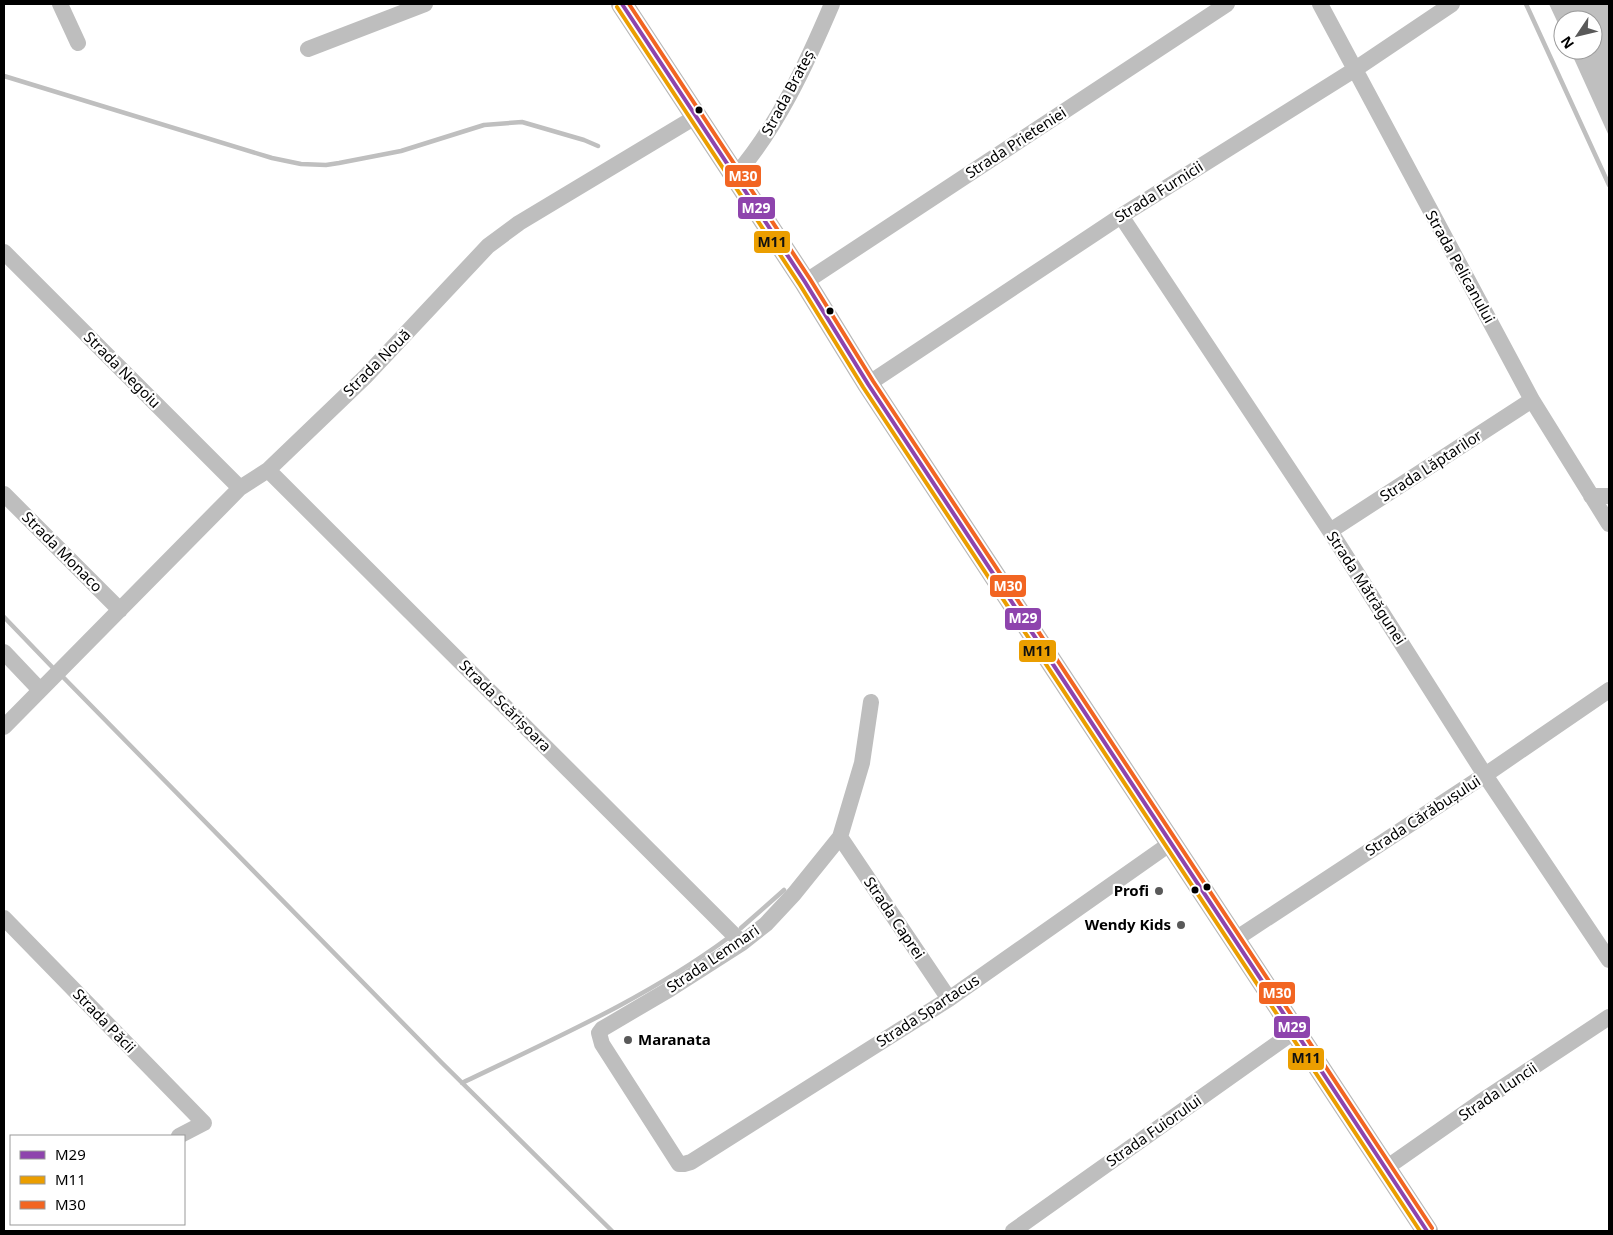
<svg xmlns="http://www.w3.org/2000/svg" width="1613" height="1235" viewBox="0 0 1613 1235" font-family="'Noto Sans',sans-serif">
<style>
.water{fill:#bfbfbf}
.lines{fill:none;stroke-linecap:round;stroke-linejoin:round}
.stream{stroke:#bfbfbf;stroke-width:4.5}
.street{stroke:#bebebe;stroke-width:16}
.secondary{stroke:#b8b8b8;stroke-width:22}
.bus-1-casing{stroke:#fff;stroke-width:8}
.bus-2-casing{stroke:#fff;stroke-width:8}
.bus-3-casing{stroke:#fff;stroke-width:8}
.bus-1{stroke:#8e44ad;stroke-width:4}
.bus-2{stroke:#eb9e00;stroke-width:4}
.bus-3{stroke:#f26522;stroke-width:4}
.bus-dot{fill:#000;stroke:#fff;stroke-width:2}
.poi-dot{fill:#595959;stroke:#fff;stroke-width:2}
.labels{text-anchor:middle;stroke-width:4.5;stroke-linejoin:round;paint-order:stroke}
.street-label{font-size:15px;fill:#000;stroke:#fff}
.poi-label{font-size:15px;font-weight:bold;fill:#000;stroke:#fff;text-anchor:end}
.line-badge{stroke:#fff;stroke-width:2}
.badge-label{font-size:14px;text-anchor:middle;font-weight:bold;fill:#fff}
.pale-badge-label{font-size:14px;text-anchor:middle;font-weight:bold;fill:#111}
</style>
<rect width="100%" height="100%" fill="#fff"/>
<!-- water -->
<path class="water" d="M1549,4H1609V136L1570,50H1593V20H1563V34Z"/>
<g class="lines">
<!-- stream -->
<path class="stream" d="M1526,4L1609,185
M4,76L272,158L301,164L326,165L339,163L401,151L484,125L522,122L584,140L598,146
M4,617L55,670
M61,675L442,1063L612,1231
M741,928L784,890
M462,1083C553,1039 647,998 728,938"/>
<!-- street -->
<path class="street" d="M60,4L78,43
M1320,4L1532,400L1609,524
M308,49L425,4
M735,176C778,126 806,65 832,4
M1121,216L1330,531L1485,775L1609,960
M4,252L240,488
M805,282L1227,4
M868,384L1121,216L1354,70L1452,4
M268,470L742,943
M4,494L120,610
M1591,496H1609
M1330,531L1532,400
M4,652L40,690
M871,702L862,763L840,837L794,894L766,924L742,943L670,989L602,1029L599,1033L602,1044L679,1164H684L691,1162L949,999L1171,843
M4,727L240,488L268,470L365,377L488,246L519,223L697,116
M840,837L949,999
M4,918L204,1123L179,1136
M1234,940L1485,775L1609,690
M1386,1168L1479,1103L1609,1017
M1013,1231L1295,1031"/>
<!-- secondary -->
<path class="secondary" d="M622,4L805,282L868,384L1427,1231"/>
<defs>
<path id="bus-1" d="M622,4L805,282L868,384L1427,1231"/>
<path id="bus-2" d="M617,7L800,285L863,387L1420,1231"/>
<path id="bus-3" d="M629,4L810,279L873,381L1432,1228"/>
</defs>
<!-- bus-1 casing -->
<use href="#bus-1" class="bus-1-casing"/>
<!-- bus-2 casing -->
<use href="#bus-2" class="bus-2-casing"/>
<!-- bus-3 casing -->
<use href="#bus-3" class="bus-3-casing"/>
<!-- bus-1 -->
<use href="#bus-1" class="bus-1"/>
<!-- bus-2 -->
<use href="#bus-2" class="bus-2"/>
<!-- bus-3 -->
<use href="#bus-3" class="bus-3"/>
</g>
<!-- markers -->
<g class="bus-dot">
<circle cx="699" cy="110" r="4.5"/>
<circle cx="830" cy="311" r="4.5"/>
<circle cx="1207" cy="887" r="4.5"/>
<circle cx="1195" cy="890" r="4.5"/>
</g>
<g class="poi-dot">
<circle cx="1159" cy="891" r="5"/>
<circle cx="1181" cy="925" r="5"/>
<circle cx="628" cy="1040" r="5"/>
</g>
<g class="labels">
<!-- street labels -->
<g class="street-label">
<text transform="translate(788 93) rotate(-62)" y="5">Strada Brateș</text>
<text transform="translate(1016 143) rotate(-33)" y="5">Strada Prieteniei</text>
<text transform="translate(1159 192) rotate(-32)" y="5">Strada Furnicii</text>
<text transform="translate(1460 267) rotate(61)" y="5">Strada Pelicanului</text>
<text transform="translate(377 363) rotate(-45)" y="5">Strada Nouă</text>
<text transform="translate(122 370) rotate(45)" y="5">Strada Negoiu</text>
<text transform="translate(1431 466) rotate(-33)" y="5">Strada Lăptarilor</text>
<text transform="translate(62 552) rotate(45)" y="5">Strada Monaco</text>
<text transform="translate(1366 588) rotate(57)" y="5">Strada Mătrăgunei</text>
<text transform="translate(505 706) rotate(45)" y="5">Strada Scărișoara</text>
<text transform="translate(1423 816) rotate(-33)" y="5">Strada Cărăbușului</text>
<text transform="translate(894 918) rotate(56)" y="5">Strada Caprei</text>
<text transform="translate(713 959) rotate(-34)" y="5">Strada Lemnari</text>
<text transform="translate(928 1011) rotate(-33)" y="5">Strada Spartacus</text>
<text transform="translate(104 1021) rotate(46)" y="5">Strada Păcii</text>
<text transform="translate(1498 1092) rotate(-34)" y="5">Strada Luncii</text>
<text transform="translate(1154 1131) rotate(-35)" y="5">Strada Fuiorului</text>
</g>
<!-- poi labels -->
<g class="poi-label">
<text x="1149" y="896">Profi</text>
<text x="1171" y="930">Wendy Kids</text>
<text x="638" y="1045" text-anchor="start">Maranata</text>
</g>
</g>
<g class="line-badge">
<rect x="724" y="164" width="38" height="24" rx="5" fill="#f26522"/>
<rect x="737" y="196" width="39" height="24" rx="5" fill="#8e44ad"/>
<rect x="753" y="230" width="38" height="24" rx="5" fill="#eb9e00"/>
<rect x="989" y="574" width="38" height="24" rx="5" fill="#f26522"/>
<rect x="1004" y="607" width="38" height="24" rx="5" fill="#8e44ad"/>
<rect x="1018" y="639" width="39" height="24" rx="5" fill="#eb9e00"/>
<rect x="1258" y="981" width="38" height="24" rx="5" fill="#f26522"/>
<rect x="1273" y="1015" width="38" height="24" rx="5" fill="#8e44ad"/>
<rect x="1287" y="1047" width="38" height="24" rx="5" fill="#eb9e00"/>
</g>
<g class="badge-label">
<text x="743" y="181">M30</text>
<text x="756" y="213">M29</text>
<text x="1008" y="591">M30</text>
<text x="1023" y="623">M29</text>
<text x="1277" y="998">M30</text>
<text x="1292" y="1032">M29</text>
</g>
<g class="pale-badge-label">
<text x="772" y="247">M11</text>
<text x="1037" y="656">M11</text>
<text x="1306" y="1063">M11</text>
</g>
<!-- border -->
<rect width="1613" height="1235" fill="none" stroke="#000000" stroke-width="10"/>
<!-- legend -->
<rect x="10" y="1135" width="175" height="90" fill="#ffffff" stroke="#999999"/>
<rect x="20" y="1151" width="25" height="8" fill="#8e44ad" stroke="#999999"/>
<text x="55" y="1160" font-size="15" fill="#000000">M29</text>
<rect x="20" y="1176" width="25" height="8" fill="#eb9e00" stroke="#999999"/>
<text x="55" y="1185" font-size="15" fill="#000000">M11</text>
<rect x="20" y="1201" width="25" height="8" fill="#f26522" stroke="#999999"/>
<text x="55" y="1210" font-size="15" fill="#000000">M30</text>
<!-- north arrow -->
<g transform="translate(1578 35) rotate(235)"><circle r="24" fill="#ffffff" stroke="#999999"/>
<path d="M0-4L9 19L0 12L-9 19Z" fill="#595959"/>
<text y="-8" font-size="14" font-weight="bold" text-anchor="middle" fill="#000000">N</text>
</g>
</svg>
